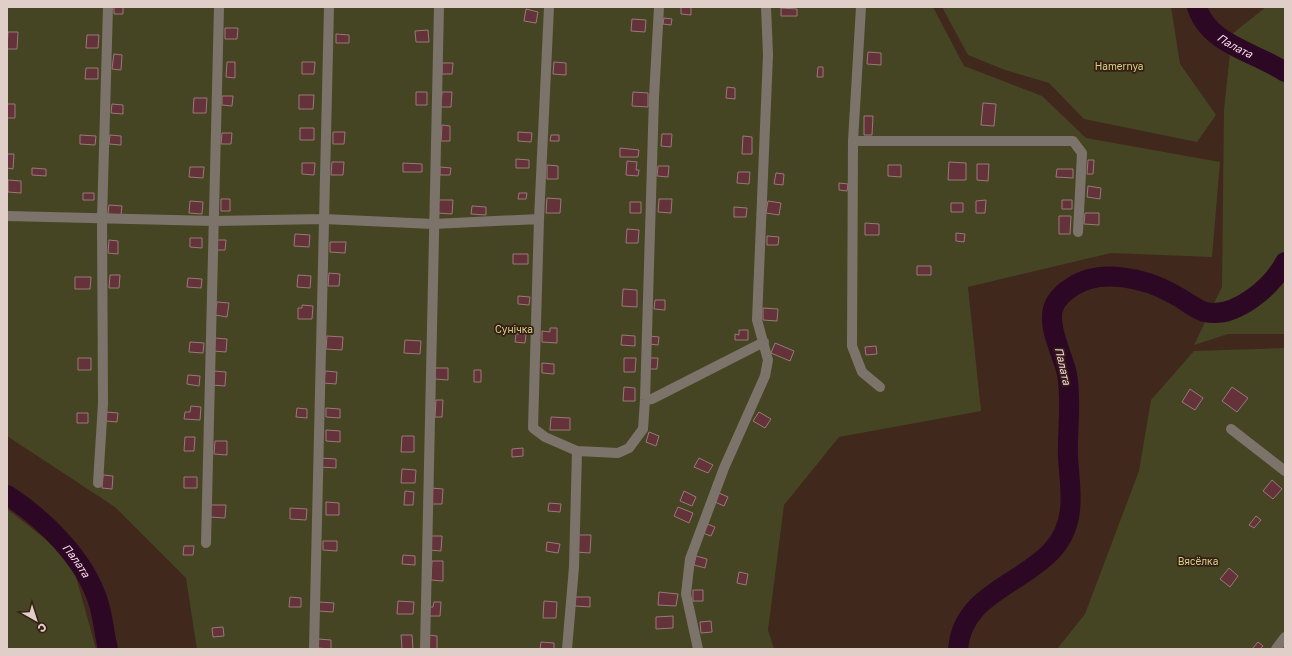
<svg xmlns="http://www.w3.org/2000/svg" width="1292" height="656" viewBox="0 0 1292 656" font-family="'Golos Text',sans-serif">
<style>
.green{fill:#464523}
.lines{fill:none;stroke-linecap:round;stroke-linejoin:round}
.river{stroke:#2d0824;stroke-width:20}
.building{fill:#643239;stroke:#9a787c}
.minor{stroke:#7c746a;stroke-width:10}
.labels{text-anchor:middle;stroke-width:3.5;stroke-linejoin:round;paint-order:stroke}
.park-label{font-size:10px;fill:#d4d383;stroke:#361e14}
.water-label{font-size:11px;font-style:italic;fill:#f6d9eb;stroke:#361e14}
</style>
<rect width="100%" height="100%" fill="#40281d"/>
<!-- green -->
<path class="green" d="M7,7H933L964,66L1042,96L1086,138L1220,162L1212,257L1111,253L968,287L981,411L839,437L784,505L768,630L774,649H197L186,578L115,507L7,436Z
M942,7H1171L1180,64L1216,115L1197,142L1084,119L1049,83L1005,70L968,55Z
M1266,7H1285V334H1228L1194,345L1222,287L1224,110L1232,34Z
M1285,348V649H1057L1085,614L1139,471L1151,400L1194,351Z
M7,509L71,559L96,649H7Z"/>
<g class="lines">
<!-- river -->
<g class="river">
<path id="s1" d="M1197,7C1208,44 1255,52 1285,72"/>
<path id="s2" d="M7,495C44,519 84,558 98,601C103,616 104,633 108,649"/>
<path d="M958,649C964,577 1063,583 1070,510C1072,493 1069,475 1068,457C1067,430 1072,401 1067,374C1063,356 1051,334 1052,316C1052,303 1061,294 1072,287C1100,268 1145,278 1173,294C1184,299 1194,309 1205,312C1235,319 1272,287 1285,262"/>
</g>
</g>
<!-- building -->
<path class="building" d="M114,7H123V14H114Z
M681,7H691V15L681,14Z
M781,8L797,9V16H781Z
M526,9L538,12L536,23L524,21Z
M664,18L672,19L671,25L663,24Z
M632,19L646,20L645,32L631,31Z
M225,28H238L237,39H225Z
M428,30L429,42H416L415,31Z
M8,32H18L17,49H7Z
M336,34L349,35V43H336Z
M87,35H99L98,48H86Z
M868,52L881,53V65L867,64Z
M114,54L122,55L121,70L112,69Z
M227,62H235V78L226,77Z
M302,62H315L314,74H302Z
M554,62L566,63V75L553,74Z
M442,63H453L452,74H442Z
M818,67H823V77H817Z
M86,68H98V79H85Z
M727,87L735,88V99L726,98Z
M416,92H427V105H416Z
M442,92H452L451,107H441Z
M633,92L648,93V107L632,106Z
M299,95H314L313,109H299Z
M222,96H233L232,106L222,105Z
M194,98H207L206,113H193Z
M983,103L996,104L994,126L981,125Z
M7,104H15V118H7Z
M112,104L123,105V114L111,113Z
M864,116H873L872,135H864Z
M442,125L450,126V141H441Z
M300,128H314V140H300Z
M333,132H345L344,144H333Z
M518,132L532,133L531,142L518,141Z
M222,133H232L231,144H221Z
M662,134H672L671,147L661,146Z
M80,135L96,136L95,145L80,144Z
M110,135L121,136V145L109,144Z
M551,135H559V141H550Z
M743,136L752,137V154H742Z
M620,148L639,150L638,157H620Z
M7,154H14L13,169L7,168Z
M516,159L529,160V168H516Z
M1088,160H1094L1093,174H1087Z
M627,161L637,162L636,170H639L638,176L626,175Z
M332,162H344L343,175H331Z
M949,162L966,163V180H948Z
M302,163H315L314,175L302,174Z
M403,163L422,164V172H403Z
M977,164H989L988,181L977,180Z
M547,165L558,166V179H547Z
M888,165H901V177L888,176Z
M658,166H669L668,177L657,176Z
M190,167H204L203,178L189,177Z
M440,167L451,168L450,175H440Z
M32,168L46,169V176L32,175Z
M1057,169H1073V178L1056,177Z
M738,172H750L749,184L737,183Z
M776,173L784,174L783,185L774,184Z
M8,180L21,181V193L8,192Z
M839,183L848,184L847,191L839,190Z
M1088,186L1101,188L1100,199L1087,197Z
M83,193H94V200H83Z
M519,193H527L526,199H518Z
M547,198L561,199L560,213H546Z
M221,199H230V211H221Z
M659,199H672L671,213L658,212Z
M438,200H453L452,214L438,213Z
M986,200L985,213H976V201Z
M1062,200H1072V209H1062Z
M190,201L203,202L202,214L189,213Z
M768,201L781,203L779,215L766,213Z
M630,202H641V213H630Z
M951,203H963V212H951Z
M109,205L122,206L121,215L108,214Z
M472,206L486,207V215L471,214Z
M734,207L747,208L746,217H734Z
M1085,213H1099V225L1084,224Z
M1059,216H1071L1070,234H1059Z
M865,223L879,224V235H865Z
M627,229L639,230L638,243H626Z
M956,233L965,234L964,242L956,241Z
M295,234L310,235L309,247L294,246Z
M767,236L779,237L778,245H767Z
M190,238H202V248L190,247Z
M109,240L118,241V254L108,253Z
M217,240H226L225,250H216Z
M330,242H346L345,253L330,252Z
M513,254H528V264H513Z
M917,266H931V275H917Z
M329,273L340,274L339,286H328Z
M110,275H120L119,288H109Z
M298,275L311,276L310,288L297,287Z
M75,277H91L90,289H75Z
M188,278L202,279L201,288L187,287Z
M623,289L637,290V307L622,306Z
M518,296L530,297L529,305L518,304Z
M655,300H665V310L654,309Z
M217,302L229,303L227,317L215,315Z
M302,305L313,306L312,319H298V308H302Z
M763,308L778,309L777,321L763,320Z
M550,328H557V343L542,342V331L550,332Z
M739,330H748V340H735V334L739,335Z
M516,334H526L525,343L515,342Z
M622,335L635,336V346L621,345Z
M327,336L343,337L342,350L326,349Z
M649,336L659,337L658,345L649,344Z
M214,338L227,339L226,352L213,351Z
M405,340L421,341L420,354L404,353Z
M190,342L204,343L203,353L189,352Z
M775,343L794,351L790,361L771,353Z
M876,346L877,354L866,355L865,347Z
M78,358H91V370H78Z
M624,358H636L635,372H624Z
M650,358H658L657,369H650Z
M542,363L554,364V374L542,373Z
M435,368H448V380L435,379Z
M474,370H481V382H474Z
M213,371L226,372L225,386L212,385Z
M325,371L337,372L336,384L324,383Z
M188,375L200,376L199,386L187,384Z
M624,387L635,388V401H623Z
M1232,387L1248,398L1237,412L1222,401Z
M1190,389L1203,398L1195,410L1182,402Z
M436,400H443L442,417H435Z
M191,406L201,407L200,420L184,419L185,412H190Z
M297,408L307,409V418L296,417Z
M326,408L340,409V418L326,417Z
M106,412L118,413L117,422L106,421Z
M759,412L771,419L765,428L753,421Z
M77,413H88V423H77Z
M551,417L570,418V430H550Z
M326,430L340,431V442L326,441Z
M649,432L659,436L656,446L646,442Z
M402,436H414V452H401Z
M185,437H195L194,451H184Z
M215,441H227V455L214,454Z
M523,448V456L512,457V449Z
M320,458L336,459V468L320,467Z
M699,458L713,465L708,473L694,467Z
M402,469L416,470L415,483H401Z
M103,475L113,476L112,489L102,488Z
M184,477H197V488H184Z
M1272,480L1282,489L1273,499L1263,491Z
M431,488L443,489L442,504H430Z
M405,491L414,492L413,505H404Z
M684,491L696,497L692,506L680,501Z
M719,493L728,497L724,506L715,502Z
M326,502L339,503V515H326Z
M549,503L561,504L560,512L548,511Z
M210,505H226L225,518L210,517Z
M678,507L693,513L689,523L674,516Z
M290,508L307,509L306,520L290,519Z
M1256,516L1261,520L1254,528L1249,525Z
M707,524L715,527L711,536L703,533Z
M577,535H591L590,553L576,552Z
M431,536H442L441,551L430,550Z
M323,541H337V551L323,550Z
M547,542L560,544L558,553L546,551Z
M184,546H194L193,555H183Z
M403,555L415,556V565L402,564Z
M696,556L707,559L705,568L694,565Z
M432,561H443V581L431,580Z
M1229,568L1238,576L1230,587L1220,579Z
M739,572L748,574L746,585L737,583Z
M693,590H703V601H693Z
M659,592L678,594L676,606L658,605Z
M290,597L301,598V607H289Z
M575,597H590V607L575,606Z
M398,601L414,602L413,614H397Z
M544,601L557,602L556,618H543Z
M319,602L334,603L333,612L318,611Z
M434,602H441L440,616H429L430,607H433Z
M673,616V628L656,629V617Z
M711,621L712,632L701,633L700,622Z
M223,627L224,636L213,637L212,628Z
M401,635H412L413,649H402Z
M429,635L437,636V649H428Z
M318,639L331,640V649L318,648Z
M541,642L554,643V649H540Z
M1258,642L1263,646L1260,649H1252Z"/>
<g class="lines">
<!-- minor -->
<path class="minor" d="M549,7L539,219L533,428L545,437L577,451L574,567L567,649
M861,7L853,141L852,346L862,372L880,387
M853,141H1073L1082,153L1078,232
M7,216L214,221L324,219L433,224L539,219
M645,400L652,399L764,342
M1231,429L1285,471
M577,451L618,453L629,448L643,429L645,400L654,97L659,7
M98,483L103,403L102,219L108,7
M206,543L219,7
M314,649L329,7
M425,649L439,7
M698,649L686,594L690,559L724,468L765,376L768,360L757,320L768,55L766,7
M1276,649L1285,637"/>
</g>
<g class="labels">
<!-- park labels -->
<g class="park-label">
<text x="1119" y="70">Hamernya</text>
<text x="514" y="333">Сунічка</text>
<text x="1198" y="565">Вясёлка</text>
</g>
<!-- water labels -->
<g class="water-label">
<text dy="4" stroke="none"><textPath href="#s1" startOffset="56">Палата</textPath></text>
<text transform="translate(1063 366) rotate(77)" y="4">Палата</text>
<text dy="4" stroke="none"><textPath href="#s2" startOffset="96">Палата</textPath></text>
</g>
</g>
<!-- border -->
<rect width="1292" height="656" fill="none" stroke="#e0cfc9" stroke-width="16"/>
<!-- north arrow -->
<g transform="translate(36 620) rotate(141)" stroke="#361e14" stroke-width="3" paint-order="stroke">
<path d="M0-3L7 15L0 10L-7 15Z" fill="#e0cfc9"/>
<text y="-6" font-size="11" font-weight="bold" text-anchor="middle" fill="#e0cfc9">С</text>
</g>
</svg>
